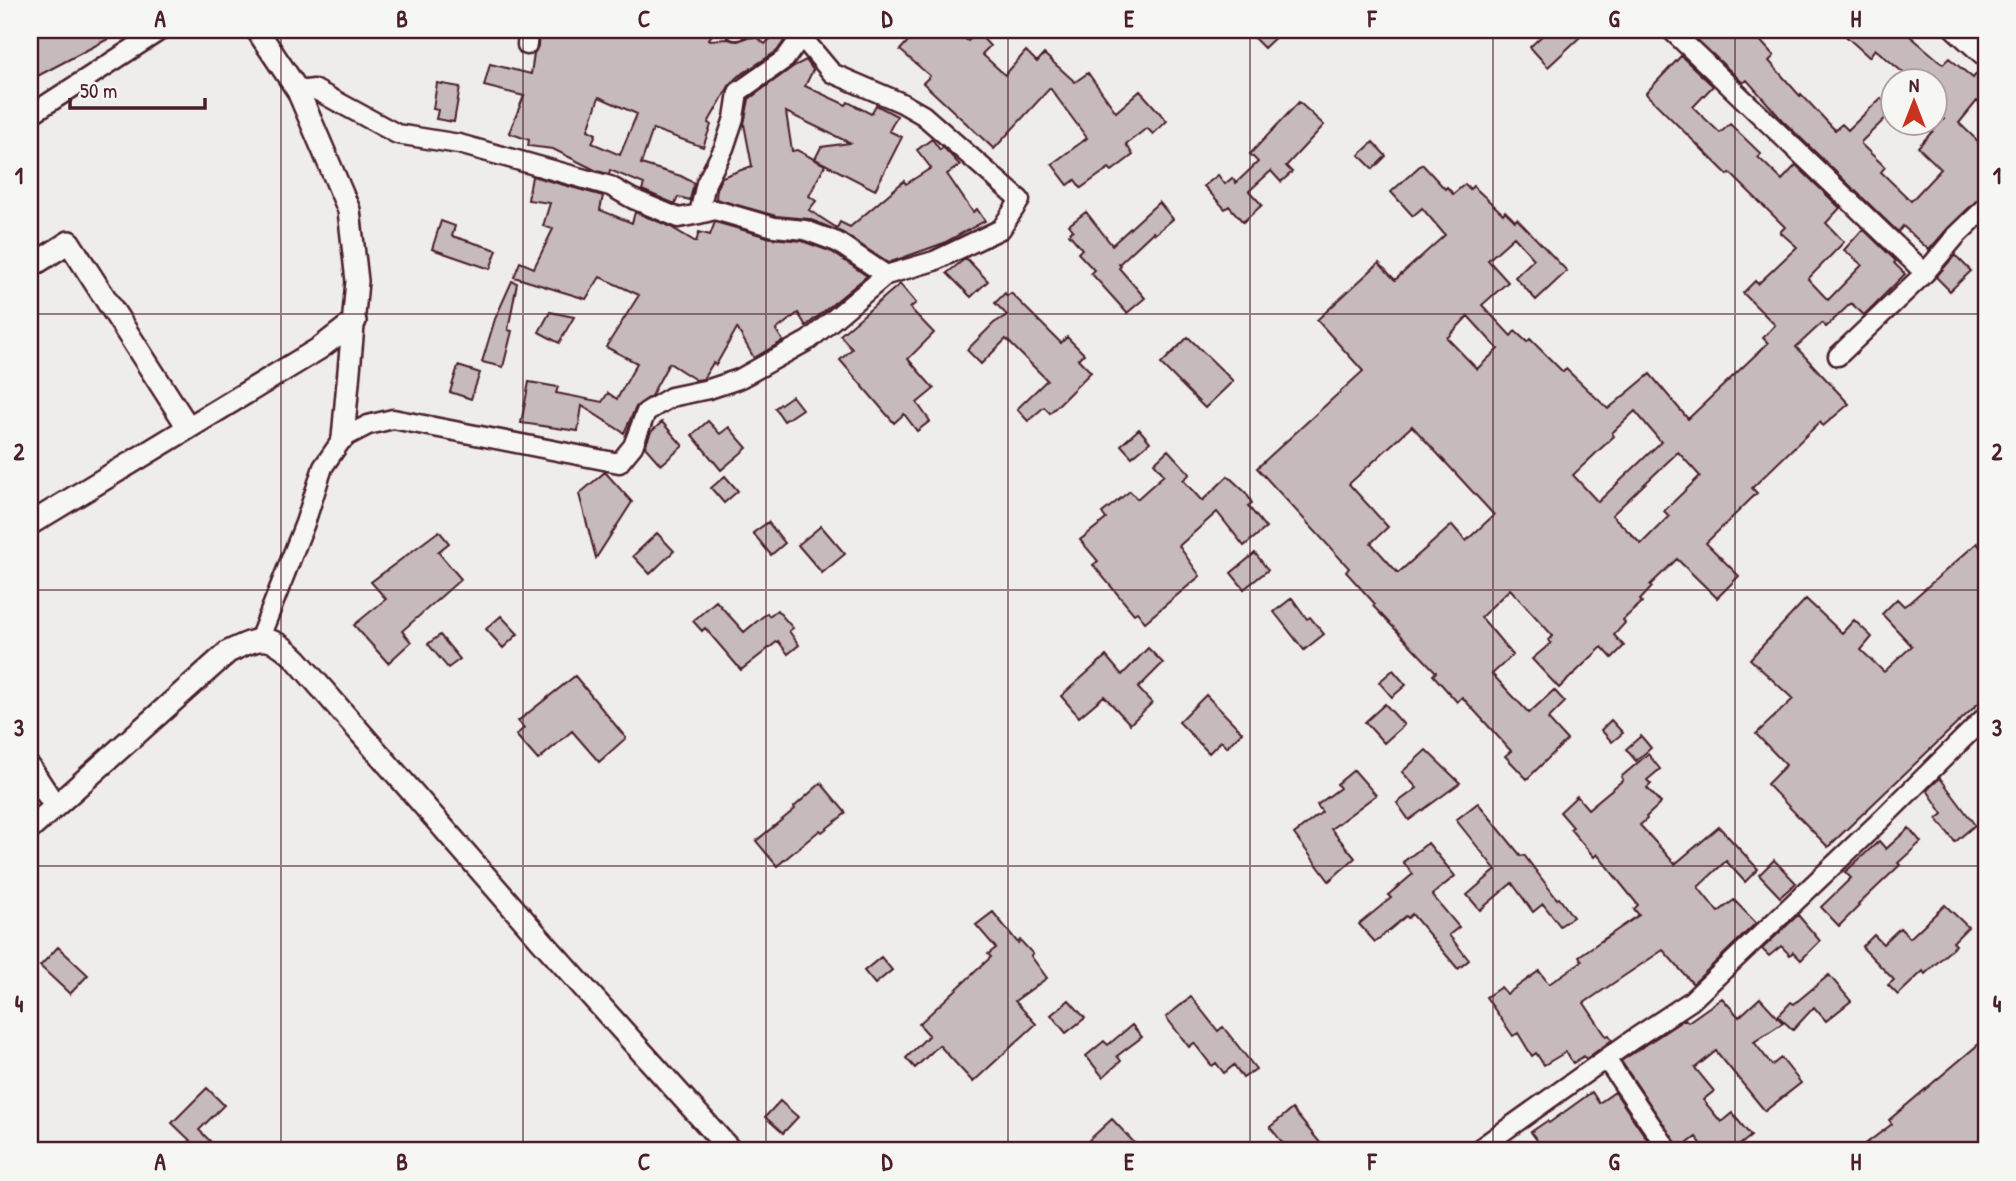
<svg xmlns="http://www.w3.org/2000/svg" width="2016" height="1181" viewBox="0 0 2016 1181" font-family="'Patrick Hand',sans-serif">
<style>
.building{fill:#c6babb;stroke:#4a1f2b;stroke-width:2;fill-rule:evenodd}
.lines{fill:none;stroke-linecap:round;stroke-linejoin:round}
.minor-casing{stroke:#4a1f2b;stroke-width:23}
.tertiary-casing{stroke:#4a1f2b;stroke-width:26}
.minor{stroke:#f6f6f2;stroke-width:18}
.tertiary{stroke:#f6f6f2;stroke-width:21}
.grid{fill:none;stroke:#4a1f2b;stroke-width:2;stroke-opacity:0.55}
.neatline{fill:none;stroke:#4a1f2b;stroke-width:2.5}
.grid-label{font-size:23px;text-anchor:middle;font-weight:bold;fill:#4a1f2b}
</style>
<rect width="100%" height="100%" fill="#efedea"/>
<filter id="ink" filterUnits="userSpaceOnUse"><feTurbulence type="fractalNoise" baseFrequency=".0143" numOctaves="2"/><feDisplacementMap in="SourceGraphic" scale="14" xChannelSelector="R" yChannelSelector="G"/><feConvolveMatrix kernelMatrix="1 2 1 2 8 2 1 2 1" color-interpolation-filters="sRGB"/></filter>
<g filter="url(#ink)">
<!-- building -->
<path class="building" d="M30,30H125L30,80Z
M539,30H716L708,40L728,39L737,41L745,38L756,37L765,44L775,34L784,41L777,51L736,78L729,86L708,123L711,125L703,147L653,129L641,164L681,176L694,183L690,200L678,197L675,204L642,190L644,184L610,170L609,174L597,171L553,149L528,146L529,140L509,133L524,96L484,86L490,64L531,74L534,53L538,46ZM599,97L637,114L620,155L592,143L596,134L588,130Z
M918,30H953L968,41L977,32L990,46L982,54L1005,75L1026,51L1037,62L1044,54L1075,82L1088,73L1116,112L1140,91L1167,121L1153,134L1147,128L1126,144L1133,155L1112,171L1109,168L1081,188L1075,180L1068,185L1052,164L1087,138L1050,88L994,149L923,83L930,76L900,50Z
M1246,30H1283L1264,48Z
M1548,30H1573L1580,37L1548,67L1530,47Z
M1687,30H1751L1774,56L1769,61L1800,96L1801,94L1835,130L1842,124L1848,130L1881,98L1893,111L1861,142V144L1885,167L1881,172L1911,201L1941,169L1918,147L1944,119L1936,112V80H1912L1875,49L1869,57L1839,30H1903L1943,64L1949,58L1973,78L1977,73L1986,80V109L1977,101L1959,123L1986,149V196L1978,199L1948,228L1929,250L1903,226L1898,232L1782,120L1747,80L1743,83Z
M1681,56L1713,86L1693,107L1720,133L1730,124L1761,154L1758,157L1782,180L1796,165L1840,208L1826,223L1844,242L1808,279L1828,300L1862,265L1844,250L1863,229L1896,261L1894,263L1905,274L1864,315L1851,303L1826,327L1822,323L1796,347L1849,404L1823,426L1820,422L1752,488L1757,493L1706,543L1739,576L1717,598L1677,559L1650,585L1652,587L1640,600L1642,602L1623,620L1625,623L1614,635L1624,646L1612,658L1602,647L1559,688L1532,659L1551,643L1549,640L1553,636L1510,589L1481,617L1513,655L1492,674L1529,713L1554,690L1565,702L1548,719L1567,740L1527,779L1505,756L1511,751L1462,697L1457,702L1433,675L1436,672L1373,606L1375,604L1346,572L1349,568L1257,468L1363,371L1317,320L1379,263L1395,280L1445,235L1422,208L1413,216L1391,192L1422,164L1445,189L1447,187L1453,194L1465,184L1470,189L1473,186L1503,214L1505,211L1515,221L1517,219L1567,271L1536,300L1515,277L1534,259L1514,237L1488,260L1508,282L1482,305L1511,336L1515,331L1527,342L1530,339L1563,372L1566,369L1608,409L1650,374L1688,419L1768,343L1763,338L1775,325L1743,293L1755,281L1758,284L1797,247L1780,232L1785,227L1730,173L1728,175L1647,95L1646,93ZM1468,316L1498,349L1477,369L1447,338ZM1635,411L1661,442L1598,502L1573,475L1614,436L1612,433ZM1412,426L1494,515L1466,541L1452,525L1398,573L1371,543L1388,527L1349,484ZM1678,452L1700,476L1664,511L1669,516L1641,544L1612,515Z
M806,60L813,70L805,86L846,105L848,102L871,114L876,105L897,116L889,131L902,137L875,190L815,159L821,147L850,143L786,112L792,151L797,150L825,165L809,196L816,201L809,210L837,228L840,222L850,227L904,181L906,184L931,168L917,150L932,139L940,150L943,147L960,165L947,174L973,212L977,209L985,221L944,243L888,263L843,233L809,219L776,216L716,199L717,187L722,177L752,166L744,124L749,99L794,66Z
M437,83L460,87L454,122L436,119L438,110L433,109Z
M1299,102L1324,125L1286,166L1292,172L1281,182L1271,171L1249,191L1262,205L1243,222L1229,206L1225,209L1204,186L1218,175L1225,184L1232,178L1236,183L1258,162L1250,154Z
M1373,142L1386,156L1373,169L1359,155Z
M532,176L603,196L600,210L632,223L635,212L669,226L696,242L699,232L710,235L715,222L771,238L802,241L832,252L867,276L806,326L798,313L776,330L783,341L754,358L737,328L716,365L713,363L703,379L696,380L669,363L651,396L636,407L624,433L582,406L578,431L521,423L529,382L558,387L556,393L602,402L608,393L617,399L637,363L606,347L639,295L600,277L586,299L514,277L520,262L534,268L553,229L543,226L550,203L528,200Z
M1159,202L1173,219L1155,234L1153,232L1119,264L1121,266L1119,268L1145,298L1127,313L1091,273L1094,270L1078,253L1082,249L1069,234L1073,230L1069,225L1086,212L1112,245Z
M441,221L455,226L452,236L497,250L490,269L432,249Z
M1955,255L1971,271L1950,291L1936,277Z
M966,258L988,281L971,297L947,273Z
M512,281L517,283L508,330L512,331L503,367L482,362L495,319Z
M900,284L916,303L910,308L934,333L908,359L934,389L917,403L930,421L917,431L904,414L894,423L840,360L852,349L840,335Z
M1005,293L1007,296L1011,293L1061,343L1067,337L1084,354L1078,359L1091,372L1050,413L1044,407L1028,421L1017,409L1047,380L1006,339L981,364L967,350L994,323L1007,315L995,303Z
M550,312L574,317L559,343L539,332Z
M1188,337L1233,381L1205,408L1161,364Z
M458,366L480,373L471,399L450,392Z
M792,396L802,409L784,421L775,408Z
M708,421L720,434L729,427L747,448L721,470L692,435Z
M662,422L683,446L661,465L645,447L651,432Z
M1139,429L1150,442L1132,457L1121,445Z
M1168,450L1190,474L1183,480L1202,501L1228,476L1246,493L1252,503L1248,506L1266,528L1244,546L1217,512L1179,546L1200,576L1145,622L1137,612L1134,614L1093,565L1098,561L1080,540L1106,519L1102,513L1130,491L1137,499L1164,475L1154,463Z
M605,472L632,502L596,558L579,494Z
M725,476L738,491L724,503L711,488Z
M768,522L785,543L771,555L753,533Z
M821,526L845,554L822,573L798,545Z
M439,531L449,543L438,552L461,579L402,631L411,642L388,663L354,625L386,599L371,582Z
M657,533L674,551L650,574L633,556Z
M1977,543L1986,554V696L1828,847L1767,784L1786,765L1756,734L1793,699L1750,659L1806,599L1842,633L1854,620L1872,637L1861,650L1884,672L1912,646L1882,614L1897,599L1904,606L1910,602Z
M1255,553L1268,570L1244,589L1231,573Z
M1292,598L1307,619L1310,617L1324,634L1304,650L1274,612Z
M716,601L744,632L767,613L769,616L777,610L793,628L789,631L799,645L788,654L778,641L741,670L705,628L702,631L693,621Z
M501,616L518,634L503,648L486,629Z
M440,635L460,659L448,668L428,644Z
M1148,648L1163,663L1138,688L1152,703L1130,724L1104,696L1079,717L1061,696L1106,656L1122,675Z
M1393,670L1406,685L1392,697L1379,682Z
M575,676L626,738L599,762L572,731L538,760L516,735L524,728L518,721Z
M1206,695L1242,732L1227,747L1221,741L1209,753L1179,722Z
M1385,704L1404,725L1384,743L1365,722Z
M1611,720L1623,733L1612,742L1601,730Z
M1641,736L1651,748L1636,761L1626,749Z
M1426,750L1460,783L1409,820L1397,803L1417,788L1402,772Z
M1648,754L1660,769L1647,780L1651,784L1647,788L1661,803L1646,817L1647,819L1640,825L1675,864L1719,827L1758,869L1745,882L1726,861L1698,887L1718,912L1734,900L1756,923L1693,984L1663,950L1627,974L1584,1003L1606,1036L1609,1035L1612,1040L1586,1059L1584,1056L1573,1063L1566,1052L1544,1065L1536,1053L1532,1056L1518,1033L1513,1036L1486,997L1501,987L1507,994L1539,971L1549,984L1582,961L1579,956L1639,915L1634,909L1638,905L1597,854L1594,857L1570,829L1573,827L1560,812L1577,796L1588,809L1623,780L1621,777Z
M1354,770L1376,795L1331,829L1355,858L1329,881L1294,834L1322,812L1317,805L1340,788L1337,784Z
M1940,778L1975,825L1955,842L1937,819L1943,814L1927,790Z
M821,783L846,813L822,832L820,830L777,866L756,841L795,809L794,807Z
M1478,803L1521,856L1524,855L1557,899L1559,898L1573,917L1560,926L1543,904L1533,912L1512,883L1480,910L1467,895L1496,870L1456,820Z
M1909,828L1921,842L1898,863L1900,865L1858,905L1859,906L1839,926L1821,907L1851,878L1845,872L1879,841L1886,849Z
M1428,843L1455,876L1432,895L1459,927L1449,935L1469,960L1458,969L1412,914L1408,918L1406,916L1375,942L1359,924L1391,898L1388,895L1413,874L1403,862Z
M1774,860L1796,883L1780,897L1759,875Z
M1945,905L1968,927L1953,942L1956,945L1925,974L1923,971L1898,995L1888,985L1894,980L1862,947L1874,935L1883,944L1900,928L1910,938Z
M993,912L1018,943L1020,940L1033,954L1031,956L1047,978L1015,1001L1036,1024L973,1082L939,1045L915,1068L906,1058L929,1035L919,1024L991,957L988,954L996,948L976,925Z
M1798,915L1820,941L1801,960L1793,952L1790,955L1781,946L1769,956L1762,949Z
M58,947L88,975L70,994L40,966Z
M881,957L892,970L875,984L864,971Z
M1829,975L1851,1001L1826,1021L1814,1007L1793,1030L1778,1016L1791,1002L1794,1004Z
M1191,997L1218,1031L1223,1027L1256,1069L1243,1078L1234,1065L1224,1073L1216,1063L1212,1066L1194,1043L1189,1047L1166,1017Z
M1722,998L1739,1017L1760,998L1783,1023L1754,1042L1772,1065L1781,1058L1801,1083L1765,1111L1716,1051L1695,1068L1714,1091L1703,1100L1721,1122L1732,1113L1751,1136L1732,1151H1728L1723,1145L1715,1151H1707L1696,1137L1680,1149L1621,1061L1685,1019L1688,1022Z
M1069,1000L1085,1018L1066,1033L1051,1015Z
M1132,1025L1142,1037L1117,1056L1121,1061L1103,1077L1086,1056L1104,1041L1108,1045Z
M1986,1038V1151H1856L1892,1124L1889,1120Z
M207,1088L224,1105L199,1130L220,1151H201L172,1123Z
M1592,1092L1599,1103L1615,1092L1655,1151H1545L1531,1132L1547,1121L1549,1123Z
M780,1101L798,1117L783,1133L765,1117Z
M1292,1109L1327,1151H1289L1270,1127Z
M1112,1119L1142,1151H1099L1089,1140Z"/>
<g class="lines">
<defs>
<path id="minor" d="M735,30H737
M1671,30L1925,273
M1955,30L1986,58
M1971,44L1982,30
M527,45L528,30
M298,91L314,89L397,134L459,144L610,186L633,199L679,218L699,214L706,183L724,148L734,118L738,92L785,59L806,30
M30,115L161,30
M699,214L715,210L774,227L805,230L837,242L886,275
M1838,356L1925,273L1956,236L1986,207
M259,640L305,523L323,467L343,438L368,425L393,419L619,463L633,446L646,412L671,397L709,389L739,379L809,340L886,275L934,261L1001,229L1020,200L923,115L902,103L832,73L801,36
M1606,1059L1669,1151
M1476,1151L1632,1040L1691,1001L1881,820L1986,716"/>
<path id="tertiary" d="M257,30L298,91L349,210L357,281L343,438
M30,267L69,242L188,427
M30,524L320,348L355,321
M30,768L55,806
M30,829L228,652C262,636 270,633 297,660L542,941L731,1151"/>
</defs>
<!-- minor casing -->
<use href="#minor" class="minor-casing"/>
<!-- tertiary casing -->
<use href="#tertiary" class="tertiary-casing"/>
<!-- minor -->
<use href="#minor" class="minor"/>
<!-- tertiary -->
<use href="#tertiary" class="tertiary"/>
</g>
</g>
<!-- grid -->
<path class="grid" d="M281,30V1151M523,30V1151M766,30V1151M1008,30V1151M1250,30V1151M1493,30V1151M1735,30V1151M30,314H1986M30,590H1986M30,866H1986"/>
<!-- margin -->
<rect width="2016" height="1181" fill="none" stroke="#f6f6f2" stroke-width="77"/>
<!-- north arrow -->
<g transform="translate(1914 102)"><circle r="33" fill="#f6f6f2" stroke="#b1a0a2" stroke-width="2"/>
<path d="M0-5L12 26L0 18L-12 26Z" fill="#c8321e"/>
<text y="-10" font-size="19" font-weight="bold" text-anchor="middle" fill="#4a1f2b">N</text>
</g>
<!-- scale -->
<path d="M70 98v10h135v-10" fill="none" stroke="#4a1f2b" stroke-width="3.5"/>
<text x="80" y="98" font-size="21" fill="#4a1f2b" stroke="#f6f6f2" stroke-width="5" paint-order="stroke">50 m</text>
<rect x="38" y="38" width="1940" height="1104" class="neatline"/>
<g class="grid-label">
<text x="160" y="27">A</text>
<text x="402" y="27">B</text>
<text x="644" y="27">C</text>
<text x="887" y="27">D</text>
<text x="1129" y="27">E</text>
<text x="1372" y="27">F</text>
<text x="1614" y="27">G</text>
<text x="1856" y="27">H</text>
<text x="19" y="184">1</text>
<text x="1997" y="184">1</text>
<text x="19" y="460">2</text>
<text x="1997" y="460">2</text>
<text x="19" y="736">3</text>
<text x="1997" y="736">3</text>
<text x="19" y="1012">4</text>
<text x="1997" y="1012">4</text>
<text x="160" y="1170">A</text>
<text x="402" y="1170">B</text>
<text x="644" y="1170">C</text>
<text x="887" y="1170">D</text>
<text x="1129" y="1170">E</text>
<text x="1372" y="1170">F</text>
<text x="1614" y="1170">G</text>
<text x="1856" y="1170">H</text>
</g>
</svg>
